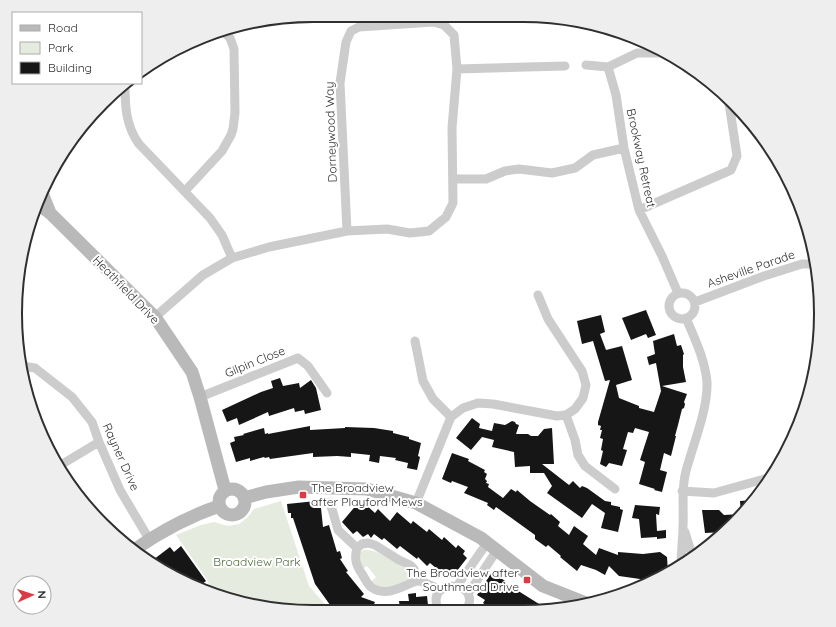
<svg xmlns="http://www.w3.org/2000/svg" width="836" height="627" viewBox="0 0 836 627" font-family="Quicksand,sans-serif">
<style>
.green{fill:#e5ebde}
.building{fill:#161616}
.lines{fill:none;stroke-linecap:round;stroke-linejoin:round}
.street{stroke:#ccc;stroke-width:9}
.secondary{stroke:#b9b9b9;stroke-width:13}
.poi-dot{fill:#db3c44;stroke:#fff;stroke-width:1.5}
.labels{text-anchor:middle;stroke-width:4;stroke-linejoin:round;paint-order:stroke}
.street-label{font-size:12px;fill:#2f2f2f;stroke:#fff}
.poi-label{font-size:12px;fill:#2f2f2f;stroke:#fff;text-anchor:start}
.park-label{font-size:12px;fill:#51683f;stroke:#fff}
.rim{fill:none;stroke:#2f2f2f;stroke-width:2}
</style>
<rect width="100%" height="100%" fill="#fff"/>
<!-- green -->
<path class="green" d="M281,501L309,586L329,609H274L210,592L208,581L176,535L201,525L214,522L228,526L239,524L247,518L254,509Z
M363,550C378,548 396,564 410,571L412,573L414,578L384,590L371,582L376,577L367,566L362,569L358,554Z"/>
<!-- building -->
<path class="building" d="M646,310L656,335L648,338L646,334L631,340L622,318Z
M601,315L605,332L600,334L606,350L622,346L632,380L616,385L619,398L639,406V408L654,412L661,391L656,363L649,365L647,357L655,354L653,341L674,334L677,346L681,345L684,354L683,355V367L686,382L662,386L687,394L684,402L685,404L684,408L682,409L678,425L675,436H676L671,456L664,453L660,470L667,472L662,492L654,490L655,489L639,484L645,462L640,460L649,432L635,428L633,433L628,432L623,449L627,450L622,466L609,463L606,467L600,464L603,451L601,450L603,439L600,438L602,430H600L601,426L598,425V422L610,380L605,381L593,341L582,344L577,321Z
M280,378L283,386L299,383L300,388L311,380L316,388L321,410L305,414L304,410L295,412L294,408L269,416L268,412L239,425L237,418L227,422L222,410L261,392L273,388L271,381Z
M472,418L480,424L479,428L492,431L494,423L505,425L512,421L515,422L516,424L519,425L516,434H528L531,436H538L544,429L552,428L554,464H542L569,485L573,481L580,488L582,486L587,488L605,501L611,502V505L620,507V509L623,510L618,532L601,528L605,513L592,504L582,518L547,493L552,486L544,473H530V466L515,467L514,452L492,447L494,440L482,437L471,450L456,438Z
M310,426V430L345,428V427L374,428L393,431V433L409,437V439L421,443L418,456L420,457L417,470L407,468L408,463L395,460L396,458L380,456L379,463L369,461L370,455L351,453V457L337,456L313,457V453L270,459L269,457L265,458L264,457L250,461V458L236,462L230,443L235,441L234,437L244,435L243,434L264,428L265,434L268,433V434Z
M452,453L469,459L468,461L485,470L484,472L487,474L485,479L487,481L486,483L489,484L488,487L503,498L511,489L516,492L517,490L530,501L550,515L551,514L560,522L558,526L569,535L574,526L588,536L583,544L596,555L599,548L618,555V552L643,554L660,552L667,557L668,573L656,579L647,580L619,576L609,566L605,575L596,570L581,565L577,571L560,557L561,556L548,545L546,547L535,539V535L496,507L494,510L487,505L488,503L464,493L468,487L452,481L451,483L442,479Z
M754,500L734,524L724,532L705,533L702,510H719L724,515L741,514L740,501Z
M316,501V508H321L323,527L329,525L337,552L340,551L342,558L340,559L348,571L346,572L364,594L361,597L375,602L372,609H333L315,584L293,518H291V513H288L287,504Z
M358,503L362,507L365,504L375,513L378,509L390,521L397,512L411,524L413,521L427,532L429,529L442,540L444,537L456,548L458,545L465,551L463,554L467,558L453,576L446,570L443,574L430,563L427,566L418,557L417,559L400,546L397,549L384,538L382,540L374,534L371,538L368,534L363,537L357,531L353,534L342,522Z
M635,505L660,507L659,515L656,514L657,531L666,530V538L657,539V537L641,538L639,519L632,518Z
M181,546L206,581L197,588L186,582L178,572L173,575L149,563L170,547L174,552Z
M492,572L505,581L504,582L547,609H492L483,603L485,600L477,595Z
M416,593V597L427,596L428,605H426V609H400L399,601H409L408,594Z"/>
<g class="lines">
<!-- street -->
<path class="street" d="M586,65L608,67L616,95L624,148L639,210L662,256L678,293
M608,67L637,53H666
M457,69L565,66
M125,85C125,107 126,126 139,144L210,218L222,235L232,258
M453,179H486L505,171L519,169L552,173L575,168L593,155L624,148
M185,191L222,151L231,135L233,129L235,113L234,49L230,38L223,31
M639,210L731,170L737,156L729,103
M669 306a13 13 0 1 1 26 0a13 13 0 1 1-26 0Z
M695,302L764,276L802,264H816
M155,317L203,275L232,258L269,247L347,231L387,229L410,233L429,231L446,217L453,203L452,128L457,69L454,35L444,25L433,22L359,27L351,31L346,42L340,83L347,231
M415,341L423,381L433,399L451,417
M22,366L35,368L72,397L92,422L99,442L120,490L149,539
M200,397L298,358L308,366L327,393
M566,415L575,440L578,455L585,466L615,489
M59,466L99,442
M682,491L714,493L772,477
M330,502L338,530L357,548
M416,503L451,417L463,408L478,403L493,404L557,416L566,415L575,409L583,398L586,385L582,371L548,319L538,295
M685,532L693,558
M681,566C681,552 683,539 683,526C684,507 681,489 686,471C693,444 708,410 707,382C705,360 695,339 686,318
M418,580L414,569L410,565L399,560L375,545L368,543L362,544L357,548C354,559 356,565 362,574C365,578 367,584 371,587C385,598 404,586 418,580L441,590
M457,586L487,543
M468,594L497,550
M438,609C425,577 482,580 467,609"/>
<!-- secondary -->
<path class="secondary" d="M42,193L50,213
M38,204L50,213L155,317L192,372L200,397L225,490
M219 502a13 13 0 1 1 26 0a13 13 0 1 1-26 0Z
M244,498L266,492L299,487L367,489L416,503L481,538L543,586L586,603
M134,550C161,531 187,517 219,506"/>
</g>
<!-- markers -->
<g class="poi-dot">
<rect x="299" y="491" width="8" height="8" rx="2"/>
<rect x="523" y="576" width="8" height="8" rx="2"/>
</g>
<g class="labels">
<!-- street labels -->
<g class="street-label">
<text transform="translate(331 132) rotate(-92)" y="4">Dorneywood Way</text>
<text transform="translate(641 158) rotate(78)" y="4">Brookway Retreat</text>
<text transform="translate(751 269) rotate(-19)" y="4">Asheville Parade</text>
<text transform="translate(126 290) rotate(46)" y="4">Heathfield Drive</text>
<text transform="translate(255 362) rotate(-22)" y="4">Gilpin Close</text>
<text transform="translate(121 457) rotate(66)" y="4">Rayner Drive</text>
</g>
<!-- poi labels -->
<g class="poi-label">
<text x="311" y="492">The Broadview<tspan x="311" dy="14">after Playford Mews</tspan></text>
<text x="519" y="577" text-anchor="end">The Broadview after<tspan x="519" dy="14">Southmead Drive</tspan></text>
</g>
<!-- park labels -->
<g class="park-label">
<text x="257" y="566">Broadview Park</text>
</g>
</g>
<!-- crop -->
<path d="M0 0H836V627H0ZM313 22H523A291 291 0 0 1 814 313V314A291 291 0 0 1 523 605H313A291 291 0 0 1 22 314V313A291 291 0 0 1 313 22Z" fill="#eee" fill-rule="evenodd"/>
<path class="rim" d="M313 22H523A291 291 0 0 1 814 313V314A291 291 0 0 1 523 605H313A291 291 0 0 1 22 314V313A291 291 0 0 1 313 22Z"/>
<!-- legend -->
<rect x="12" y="12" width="130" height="72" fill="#ffffff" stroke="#acacac"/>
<rect x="20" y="25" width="20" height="6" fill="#b9b9b9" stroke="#acacac"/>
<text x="48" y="32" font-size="12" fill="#2f2f2f">Road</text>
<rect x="20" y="42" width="20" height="12" fill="#e5ebde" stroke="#acacac"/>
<text x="48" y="52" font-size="12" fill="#2f2f2f">Park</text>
<rect x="20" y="62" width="20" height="12" fill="#161616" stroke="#acacac"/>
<text x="48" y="72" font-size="12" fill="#2f2f2f">Building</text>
<!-- north arrow -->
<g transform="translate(32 595) rotate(87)"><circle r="19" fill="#ffffff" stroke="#acacac"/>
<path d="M0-3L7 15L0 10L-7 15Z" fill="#db3c44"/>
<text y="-6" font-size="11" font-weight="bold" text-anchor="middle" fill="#2f2f2f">N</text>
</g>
</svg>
